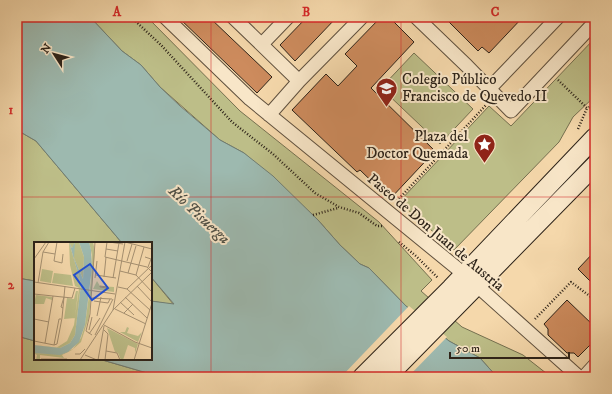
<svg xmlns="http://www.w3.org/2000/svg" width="612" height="394" viewBox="0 0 612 394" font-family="'IM FELL DW Pica',serif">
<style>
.green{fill:#bdbe88;stroke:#757050}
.water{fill:#9db9af;stroke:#707d73}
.pier{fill:#f5d8ab}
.building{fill:#cd8b5d;stroke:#2d2319}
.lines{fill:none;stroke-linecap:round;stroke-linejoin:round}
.street-casing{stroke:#5f503e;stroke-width:15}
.secondary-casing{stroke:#2d2319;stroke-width:20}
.path{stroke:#2d2319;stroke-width:2.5;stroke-dasharray:1 2;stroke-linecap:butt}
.street{stroke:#f8e6c8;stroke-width:13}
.secondary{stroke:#f8e6c8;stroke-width:18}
.grid{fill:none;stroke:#d62828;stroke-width:1;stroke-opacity:0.55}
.labels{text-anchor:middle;stroke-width:4;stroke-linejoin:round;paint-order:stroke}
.poi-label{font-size:15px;fill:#2d2319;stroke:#f8e6c8;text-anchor:start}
.street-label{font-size:15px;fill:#2d2319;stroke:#f8e6c8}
.water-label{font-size:16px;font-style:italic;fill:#4f5046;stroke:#f8e6c8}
.inset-road{fill:none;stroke:#a59071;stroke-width:1}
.view{fill:#1d4ed8;fill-opacity:0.15;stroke:#1d4ed8;stroke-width:2}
.inset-edge{fill:none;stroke:#2d2319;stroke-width:2}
.neatline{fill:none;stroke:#d62828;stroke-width:1.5}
.grid-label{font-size:13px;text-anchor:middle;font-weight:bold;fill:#d62828}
</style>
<rect width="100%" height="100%" fill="#f5d8ab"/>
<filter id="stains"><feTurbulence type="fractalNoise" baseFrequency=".005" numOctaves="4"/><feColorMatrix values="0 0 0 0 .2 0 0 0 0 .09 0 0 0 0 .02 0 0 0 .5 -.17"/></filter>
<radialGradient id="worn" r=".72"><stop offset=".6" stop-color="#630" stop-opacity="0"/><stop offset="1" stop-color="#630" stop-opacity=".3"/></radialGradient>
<!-- green -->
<path class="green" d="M90,17H147L240,111L379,222L432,280L421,291L462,327L523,355L551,377H497L480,358L449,341L406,306L369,268L360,264L340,245L318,220L244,153L220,140L160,87L141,65L122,51Z
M595,38V96L573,117L559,142L454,250L399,202L489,106L511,126Z
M414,53L473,109L440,144L381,88Z
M17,130L36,141L122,243H35V281L17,278Z
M151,277L174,305L151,301Z
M17,336L35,341V359H99L161,377H17Z"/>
<!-- water -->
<path class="water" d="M17,17H90L122,51L141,65L160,87L180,106L220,140L244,153L273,176L318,220L340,245L360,264L369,268L406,306L449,341L480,358L497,377H161L99,359H151V301L174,304L151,277V243H122L36,141L17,130Z
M17,278L35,281V341L17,336Z"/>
<!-- pier -->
<path class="pier" d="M409,306L447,337L408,377H341Z"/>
<!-- building -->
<path class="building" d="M178,17H209L272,77L257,93Z
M307,17H337L295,61L280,45Z
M381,17H389L414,42L371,88L435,151L390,199L360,170L357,172L292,110L326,74L338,86L357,66L345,54Z
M444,17H523L489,53L482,47L478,51Z
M595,251V286L578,269Z
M567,300L595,327V340L578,357L574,353H567L548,335V329L544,324Z"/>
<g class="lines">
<defs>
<path id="street" d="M165,17L250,99L464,274L579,377
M233,17L299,81
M416,17L467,66L511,111L595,22
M262,44L288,17
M489,89L558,17
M269,115L299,81L362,17
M584,377L595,365"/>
<path id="secondary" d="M362,377L451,288L595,137
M387,377L595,165"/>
</defs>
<!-- street casing -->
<use href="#street" class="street-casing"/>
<!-- secondary casing -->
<use href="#secondary" class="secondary-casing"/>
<!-- path -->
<path class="path" d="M131,17L161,45L232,122L273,154L315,193L339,207L359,213L377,226H382
M558,80L587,108L595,105
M578,129L587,108
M397,201L486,105
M313,215L338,208
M399,242L416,256L438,278
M535,319L571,282L595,300"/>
<!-- street -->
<use href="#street" class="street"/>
<!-- secondary -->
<use href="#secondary" class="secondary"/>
</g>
<!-- grid -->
<path class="grid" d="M211,17V377M401,17V377M17,197H595"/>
<!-- icons -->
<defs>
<symbol id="school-pin" viewBox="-11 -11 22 30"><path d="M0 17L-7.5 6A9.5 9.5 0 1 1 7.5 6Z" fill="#8f2418" stroke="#f8e6c8"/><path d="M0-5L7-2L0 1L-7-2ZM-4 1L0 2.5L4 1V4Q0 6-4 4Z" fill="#fff"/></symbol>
<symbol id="sight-pin" viewBox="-11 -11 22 30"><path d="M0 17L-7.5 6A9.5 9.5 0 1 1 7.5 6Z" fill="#8f2418" stroke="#f8e6c8"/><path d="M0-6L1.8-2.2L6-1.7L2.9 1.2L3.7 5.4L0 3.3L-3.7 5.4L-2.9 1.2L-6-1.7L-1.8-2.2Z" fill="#fff"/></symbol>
</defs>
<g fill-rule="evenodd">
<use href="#school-pin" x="374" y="76" width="25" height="34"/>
<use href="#sight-pin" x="472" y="132" width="25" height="34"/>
</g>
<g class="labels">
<!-- poi labels -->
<g class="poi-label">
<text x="402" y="84">Colegio Público<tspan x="402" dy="17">Francisco de Quevedo II</tspan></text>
<text x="468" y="141" text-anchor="end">Plaza del<tspan x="468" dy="17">Doctor Quemada</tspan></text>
</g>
<!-- street labels -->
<g class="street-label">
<text transform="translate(436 232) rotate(40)" y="5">Paseo de Don Juan de Austria</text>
</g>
<!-- water labels -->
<g class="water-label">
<text transform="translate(200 214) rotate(43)" y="6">Río Pisuerga</text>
</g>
</g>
<!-- overview -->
<g transform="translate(34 242)">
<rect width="118" height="118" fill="#f5d8ab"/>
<path d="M35,0H40V3L41,0H45L50,15L49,37L40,16V4L38,6ZM35,0L47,42L41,93L36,101L26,106L0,103L22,106L33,99L40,83L45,46L41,44L36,23ZM55,0H59L61,9L58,43L55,75L47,100L38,108L28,113L30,116L6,113V118H2L3,113L0,111L28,112L39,107L47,96L51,83L57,38L58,13ZM8,27L19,29L17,41L6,39ZM20,31L37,33L39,44L18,41ZM63,39L66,44L80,45V50L59,47ZM42,49H44L41,76L30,77L33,56L40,57ZM2,53L18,55V58L12,56L10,62H0ZM93,85L95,86L93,91L104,94L108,90L104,100L86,90H91ZM73,86L104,102L101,111V106L94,103L89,118H87L84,111L81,110Z" fill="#bdbe88"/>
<path d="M35,0L38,6L41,0L40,16L49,37L50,15L45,0H55L57,8L58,25L51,83L45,100L34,110L26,113L0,111V103L26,106L36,101L41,93L47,42Z" fill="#9db9af"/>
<path class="inset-road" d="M23,0L20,19L28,21L29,12M73,0L71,15L113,25L118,30M75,0L89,2M91,0L118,7M72,7L84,9M9,10L21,12M111,15L117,17L114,25M0,17L12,0M93,19L98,2M86,29L102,33L118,50M94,31L102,4M62,33L82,36M102,33L110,5M70,35L72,15M61,36L63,19M79,36L85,1M0,40L81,52M4,41L9,10L15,0M66,44L73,45V46L66,45ZM103,44L118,60M84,45L93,47L116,68M93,47L118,23M0,52L38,56L41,46M91,55L113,76M58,56L78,57M60,59L74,61L76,57M86,60L100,73M29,66L27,65L30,55M81,67L112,82M79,68L118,30M90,71L99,62M63,74L67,55M0,77L15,80M70,83L101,100L118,106M55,88L58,75M70,88L74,92L71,118M55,92L66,76M58,93L52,89L56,72L61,0M61,93L79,57M0,99L20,103M11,101L19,54M20,103L23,102L28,76L31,44M20,103L25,77H27M72,109L83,111L86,118M41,112H46L51,107M51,113L63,118M7,117H33M46,118L79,68L91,0M64,118L70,84M100,118L118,61"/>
<path class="view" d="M56,22L74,46L58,58L40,33Z"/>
<rect width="118" height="118" class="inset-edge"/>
</g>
<!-- margin -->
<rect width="612" height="394" fill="none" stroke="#f5d8ab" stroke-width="44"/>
<!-- north arrow -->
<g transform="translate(54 54) rotate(306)" stroke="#f8e6c8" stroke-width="3" paint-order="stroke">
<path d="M0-3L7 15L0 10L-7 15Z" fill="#2d2319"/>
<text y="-6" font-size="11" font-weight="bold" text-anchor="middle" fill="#2d2319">N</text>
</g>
<!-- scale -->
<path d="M450 352v6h119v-6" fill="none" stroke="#2d2319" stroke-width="2"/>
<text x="456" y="352" font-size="12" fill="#2d2319" stroke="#f8e6c8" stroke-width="3" paint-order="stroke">50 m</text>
<rect x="22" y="22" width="568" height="350" class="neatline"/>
<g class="grid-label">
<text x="117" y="16">A</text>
<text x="306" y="16">B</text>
<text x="495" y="16">C</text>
<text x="11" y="114">1</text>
<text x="11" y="289">2</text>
</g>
<rect width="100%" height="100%" filter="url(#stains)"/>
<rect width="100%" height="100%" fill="url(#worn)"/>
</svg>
